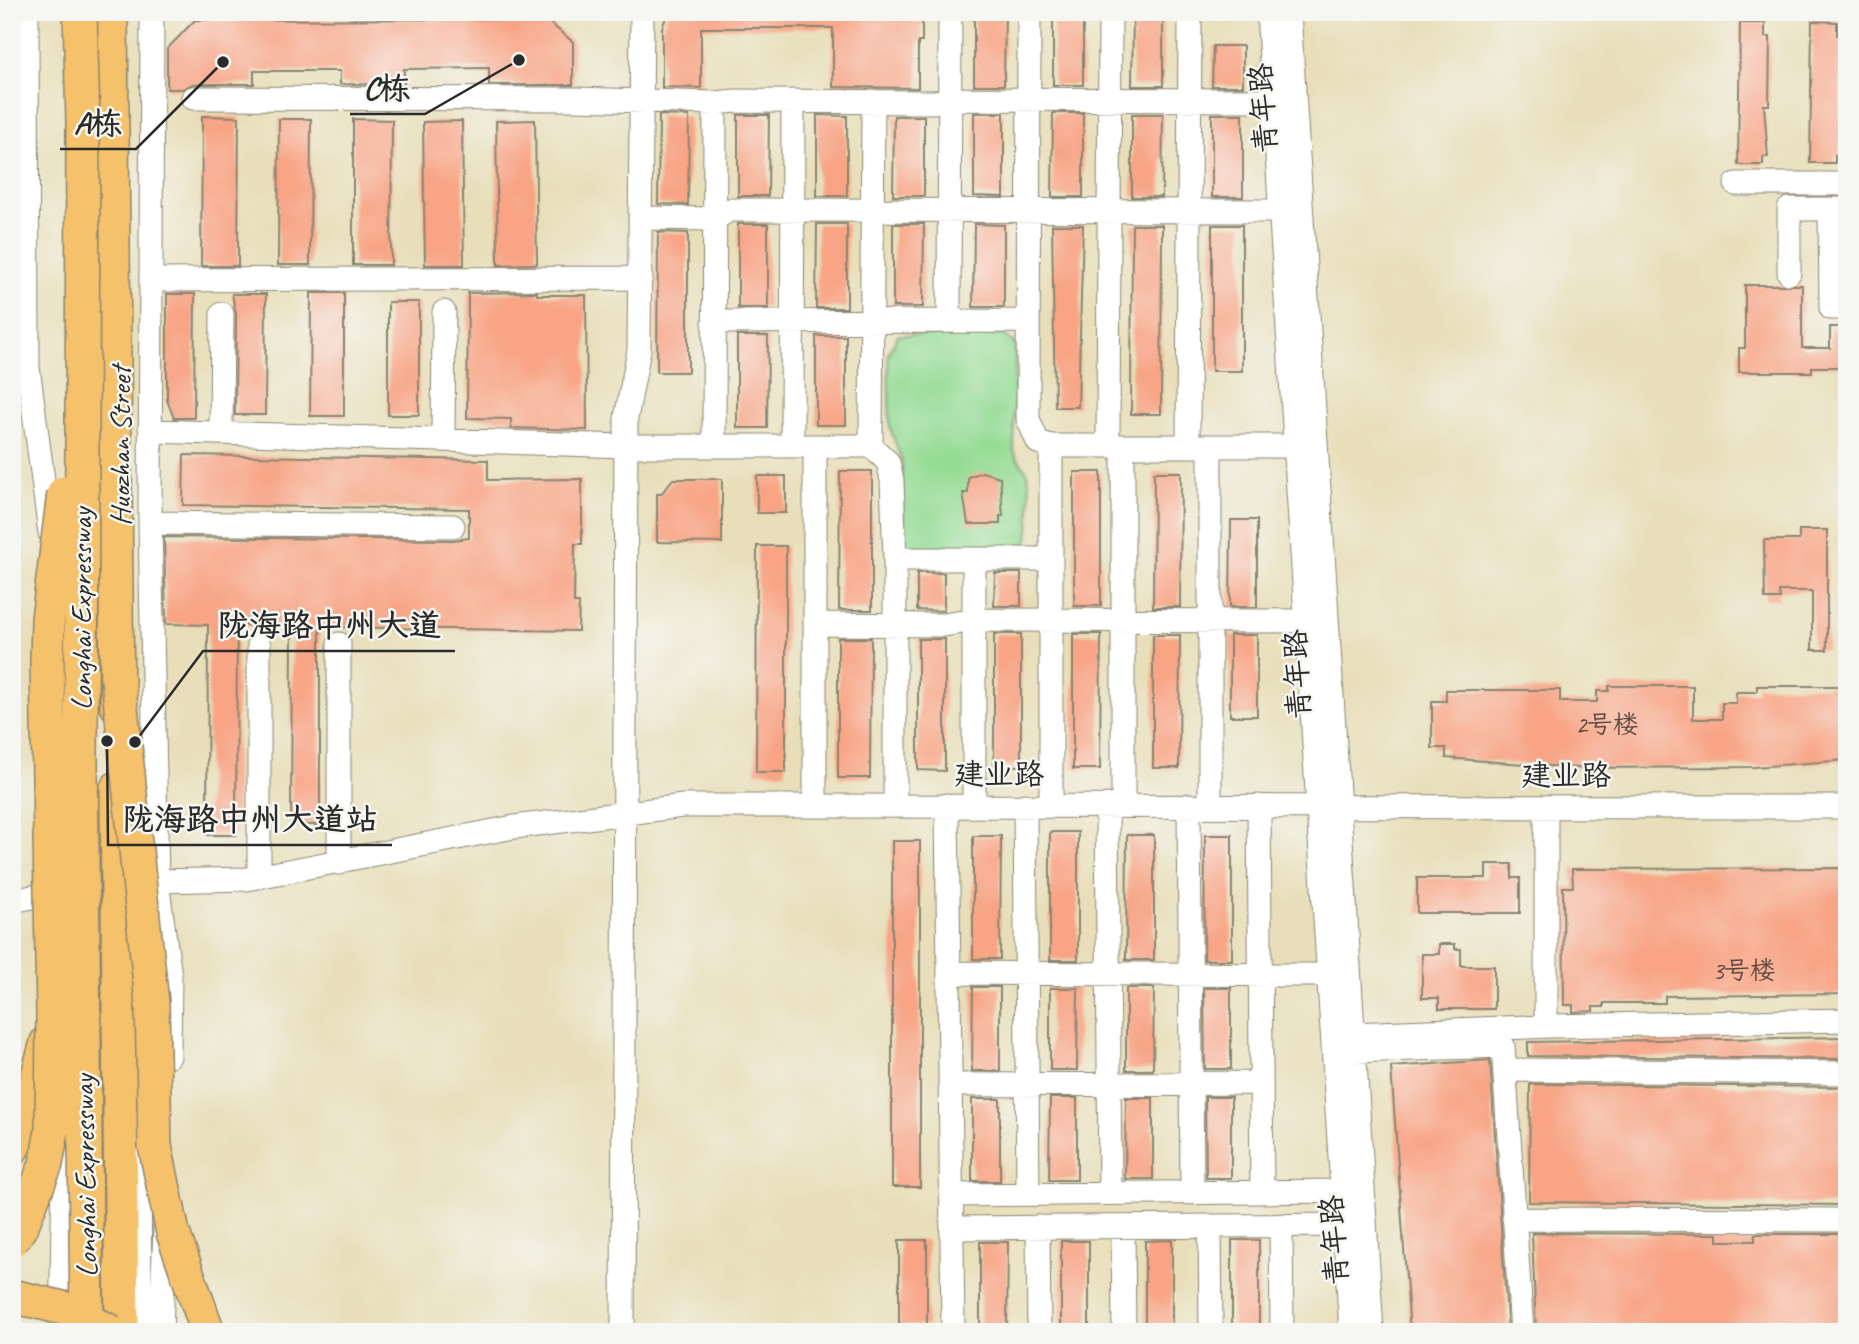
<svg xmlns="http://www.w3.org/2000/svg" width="1859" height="1344" viewBox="0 0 1859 1344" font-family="Caveat,'LXGW WenKai TC',sans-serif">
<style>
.green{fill:#94db94;stroke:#608360;stroke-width:2}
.building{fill:#f8a485}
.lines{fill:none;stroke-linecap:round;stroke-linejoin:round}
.minor-casing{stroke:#8a8572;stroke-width:25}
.highway-casing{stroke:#8a8572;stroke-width:36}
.minor{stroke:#fff;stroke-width:23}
.highway{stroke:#f5c16b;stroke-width:33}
.highway-bridge-casing{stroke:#8a8572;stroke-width:36;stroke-linecap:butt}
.highway-bridge{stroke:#f5c16b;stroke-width:33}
.labels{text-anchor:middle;stroke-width:5;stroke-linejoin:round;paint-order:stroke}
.number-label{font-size:26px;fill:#5e4942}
.street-label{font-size:30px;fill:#2b2b2b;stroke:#f6f6f2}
.leader{fill:none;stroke:#2b2b2b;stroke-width:2.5}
.callout-dot{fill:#2b2b2b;stroke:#f6f6f2;stroke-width:2.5}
.callout-label{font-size:32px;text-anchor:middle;font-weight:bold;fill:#2b2b2b;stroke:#f6f6f2;stroke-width:5;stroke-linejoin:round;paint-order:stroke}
</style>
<rect width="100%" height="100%" fill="#f6f6f2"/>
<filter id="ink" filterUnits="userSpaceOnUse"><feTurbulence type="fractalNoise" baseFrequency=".0143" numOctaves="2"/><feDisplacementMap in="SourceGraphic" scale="14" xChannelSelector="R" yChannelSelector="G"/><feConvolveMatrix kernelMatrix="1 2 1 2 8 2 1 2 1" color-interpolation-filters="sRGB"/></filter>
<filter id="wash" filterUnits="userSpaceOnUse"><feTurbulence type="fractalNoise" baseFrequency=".00686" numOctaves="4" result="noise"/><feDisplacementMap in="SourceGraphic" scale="28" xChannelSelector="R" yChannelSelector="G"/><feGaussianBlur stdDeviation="1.57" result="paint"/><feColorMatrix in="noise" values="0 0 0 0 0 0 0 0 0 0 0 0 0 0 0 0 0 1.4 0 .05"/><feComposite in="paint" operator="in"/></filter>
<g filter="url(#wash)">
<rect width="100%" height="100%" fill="#e8dfba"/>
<!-- green -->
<path class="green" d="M898,335H1004L1015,344L1014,451C1017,461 1022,463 1026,470C1032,480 1031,536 1026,545L1020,548H908L903,543L902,462L890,427L888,354Z"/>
<g id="blocks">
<!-- building -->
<path class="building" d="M668,12H922V42H918V88L833,87V28H701V88L662,87V28Z
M974,12H1005L1004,85H974Z
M1053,12H1083V85H1053Z
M1133,12H1163V86H1132Z
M545,19L573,42V85H489V68L404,69V85L340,84V71H254V84H193L183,89H167V49L195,20Z
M1812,21L1837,22V35H1841L1840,155H1835V163H1810Z
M1740,23H1765V37H1770L1769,105H1764L1768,157H1763V165H1738Z
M1213,46H1243V86H1212Z
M974,113H1004V197L974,196Z
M1053,113H1083V197H1052Z
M1132,114H1163L1162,197H1132Z
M1212,114H1243V197H1212Z
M659,115L689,116L688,205L658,204Z
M738,115H769L768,196H738Z
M817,115L847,116V196H817Z
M202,116L239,117L238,266H201Z
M894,116H924V196H893Z
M279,119H311L310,265H278Z
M353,119L392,120L391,265H353Z
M535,120L537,264L498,265L496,121Z
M462,121L464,265H425L423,122Z
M738,224H768V308H738Z
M817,224H847V308H816Z
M893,224H924L923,307H893Z
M974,224L1004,225V307H973Z
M1052,225H1083L1078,407H1055Z
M1132,225H1162L1161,414H1131Z
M1212,225H1242V371H1212Z
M658,232L688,233V372H657Z
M1745,285H1802V348H1830V327H1847V367H1812V372H1739V348H1745Z
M537,292V295H586L587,430L511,428V419L467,418L468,293Z
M311,293H344V416H310Z
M167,294H195L194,418H174L167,400Z
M232,294H266L265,415H235L236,314Z
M388,302H419V415H388Z
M737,336H768L767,428H737Z
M816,336H846V425H816Z
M184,455L488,460V480L582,479V544H575L574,603H579L578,631L320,627V825H291L292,626L237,625L236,835H207L208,625L166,624L164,537L453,540L469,538V509L183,505Z
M840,471H872V610H839Z
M982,472L1000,477L1003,516H1000V524H968L963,493H968V477Z
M1074,472H1101V606H1074Z
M1154,472H1181L1180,607H1153Z
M757,476H786V513H757Z
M673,479H722V543L657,542V494H661Z
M1231,520H1257V607H1230Z
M1799,530H1827V650H1812V591H1779L1780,599H1765L1764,540H1799Z
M757,546H786V772H756Z
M917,573H944V611L917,610Z
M995,573H1021V606H994Z
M994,634H1021V766H994Z
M1073,634H1101L1100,769H1073Z
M1153,635H1180L1179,768H1153Z
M1230,635H1257V716H1230Z
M838,638H871L870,778H838Z
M918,639H945V771L918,770Z
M1609,686H1693V719H1722V703H1736V692H1757V686H1847V760L1754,767L1575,768L1446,758V748H1432V701H1446V690H1560V702H1597V691H1609Z
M1050,832H1078V960H1050Z
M1127,835H1154V960H1126Z
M1205,835H1232V960H1204Z
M973,836H1001L1000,959H973Z
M892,841H920V1187H892Z
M1486,864H1512V878H1520V913H1417V878H1486Z
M1847,868V994L1665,996V1003H1604V1007H1593V1011L1573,1012V1005H1564L1563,887H1573L1572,869Z
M1439,944H1455V949H1461V966H1494V1009H1439V998H1422V954H1439Z
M973,987H1000V1071H972Z
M1050,988H1078L1077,1070H1050Z
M1126,988H1154L1153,1070H1126Z
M1204,988H1231V1069H1205Z
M1847,1037V1059L1528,1056V1042Z
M1490,1060L1508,1332H1410L1391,1067Z
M1530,1084L1847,1087V1205L1529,1202Z
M1205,1097H1231V1178H1206Z
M1050,1098H1077V1180H1049Z
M1126,1098H1153V1179H1125Z
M972,1099H1000V1181H972Z
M1532,1233L1718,1234V1241H1755V1234H1847V1332H1536Z
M899,1240H927V1326H899Z
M1172,1240V1329H1145V1241Z
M1232,1240H1259V1328H1232Z
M1061,1241H1089V1327H1061Z
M980,1242H1008L1007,1332L980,1331Z"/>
</g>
</g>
<g filter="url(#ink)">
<use href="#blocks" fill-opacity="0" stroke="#8a8572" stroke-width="2"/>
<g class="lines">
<defs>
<path id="minor" d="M27,12L28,367L50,533
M152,12L150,523L157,881L170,976L169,1056
M1029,12L1028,419L1038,442L1051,446H1295
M1268,12L1351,1332
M1289,12L1372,1332
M193,98L575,99L715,103L736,101L934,102L950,99L1273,100
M1736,184H1847
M1830,209L1831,308H1847
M641,218L715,219L729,210L1280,211
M1789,273V209H1847
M153,280L641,278
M949,320L950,12
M714,322L1028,321
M151,431L625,446H871L888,462L892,480L895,559V806
M221,432L222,314
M443,440L444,312
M714,446L715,103
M792,446L793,101
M815,446V806
M871,446L873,101
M1051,446V805
M1108,446L1110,12
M1123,446V805
M1188,446L1190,12
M1210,446V805
M150,523L453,526
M895,559H1051
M974,559V805
M815,624L944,625L974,620L1305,621
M259,645V877
M947,805L953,1332
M1025,805L1028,1194
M1107,805L1110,1193
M1189,805L1192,1193
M1259,806L1262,1192
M1546,807V1026
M339,863V644
M157,881L247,879L514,827L683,806L1847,807
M12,901L63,891
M949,973L1328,975
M1352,1034L1551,1026L1847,1020
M1353,1051L1503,1046L1522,1332
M1505,1070L1847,1073
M951,1085L1261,1083
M139,1121L140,1332
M952,1195L1342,1191
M1514,1219L1847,1220
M1281,1225L1282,1332
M1210,1226L1211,1332
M1038,1227L1039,1332
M1123,1227L1124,1332
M953,1228L1344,1225
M61,1332L65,1119
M161,1332L165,1226
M623,1332L626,418L639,350L642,12"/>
<path id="highway" d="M111,12L117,706
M117,788L122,1332
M12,1149L26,1120L47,1042"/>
</defs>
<!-- minor casing -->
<use href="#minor" class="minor-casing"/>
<!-- highway casing -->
<use href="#highway" class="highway-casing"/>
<!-- minor -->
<use href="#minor" class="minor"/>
<!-- highway -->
<use href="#highway" class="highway"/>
<defs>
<path id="highway-bridge" d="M80,12L83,123L81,759L87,1332
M118,679L152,1003L155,1146L173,1233L208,1332
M12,1240L22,1225L46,1164L52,1130L53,1016L47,659L48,619L64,493
M12,1296L63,1308L112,1332"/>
</defs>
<!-- highway-bridge casing -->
<use href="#highway-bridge" class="highway-bridge-casing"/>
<!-- highway-bridge -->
<use href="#highway-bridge" class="highway-bridge"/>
</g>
</g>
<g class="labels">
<!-- number labels -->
<g class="number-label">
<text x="1607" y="733">2号楼</text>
<text x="1744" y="979">3号楼</text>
</g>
<!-- street labels -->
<g class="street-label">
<text transform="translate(1263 108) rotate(-94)" y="10">青年路</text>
<text transform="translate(120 446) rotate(-90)" y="10">Huozhan Street</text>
<text transform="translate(81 609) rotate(-90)" y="10">Longhai Expressway</text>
<text transform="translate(1297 674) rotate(-93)" y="10">青年路</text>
<text x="999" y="784">建业路</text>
<text x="1566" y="785">建业路</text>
<text transform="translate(85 1176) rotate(-91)" y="10">Longhai Expressway</text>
<text transform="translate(1334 1240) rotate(-94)" y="10">青年路</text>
</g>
</g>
<!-- callouts -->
<path class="leader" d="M519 60L425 114H350M223 62L136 149H60M135 742L203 651H455M107 741L108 845H392"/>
<g class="callout-dot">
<circle cx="519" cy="60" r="7"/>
<circle cx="223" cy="62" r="7"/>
<circle cx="135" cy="742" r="7"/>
<circle cx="107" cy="741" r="7"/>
</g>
<g class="callout-label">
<text x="387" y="99">C栋</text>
<text x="98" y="134">A栋</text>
<text x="329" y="636">陇海路中州大道</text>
<text x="250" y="830">陇海路中州大道站</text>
</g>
<!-- margin -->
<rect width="1859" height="1344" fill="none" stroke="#f6f6f2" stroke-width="42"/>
</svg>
